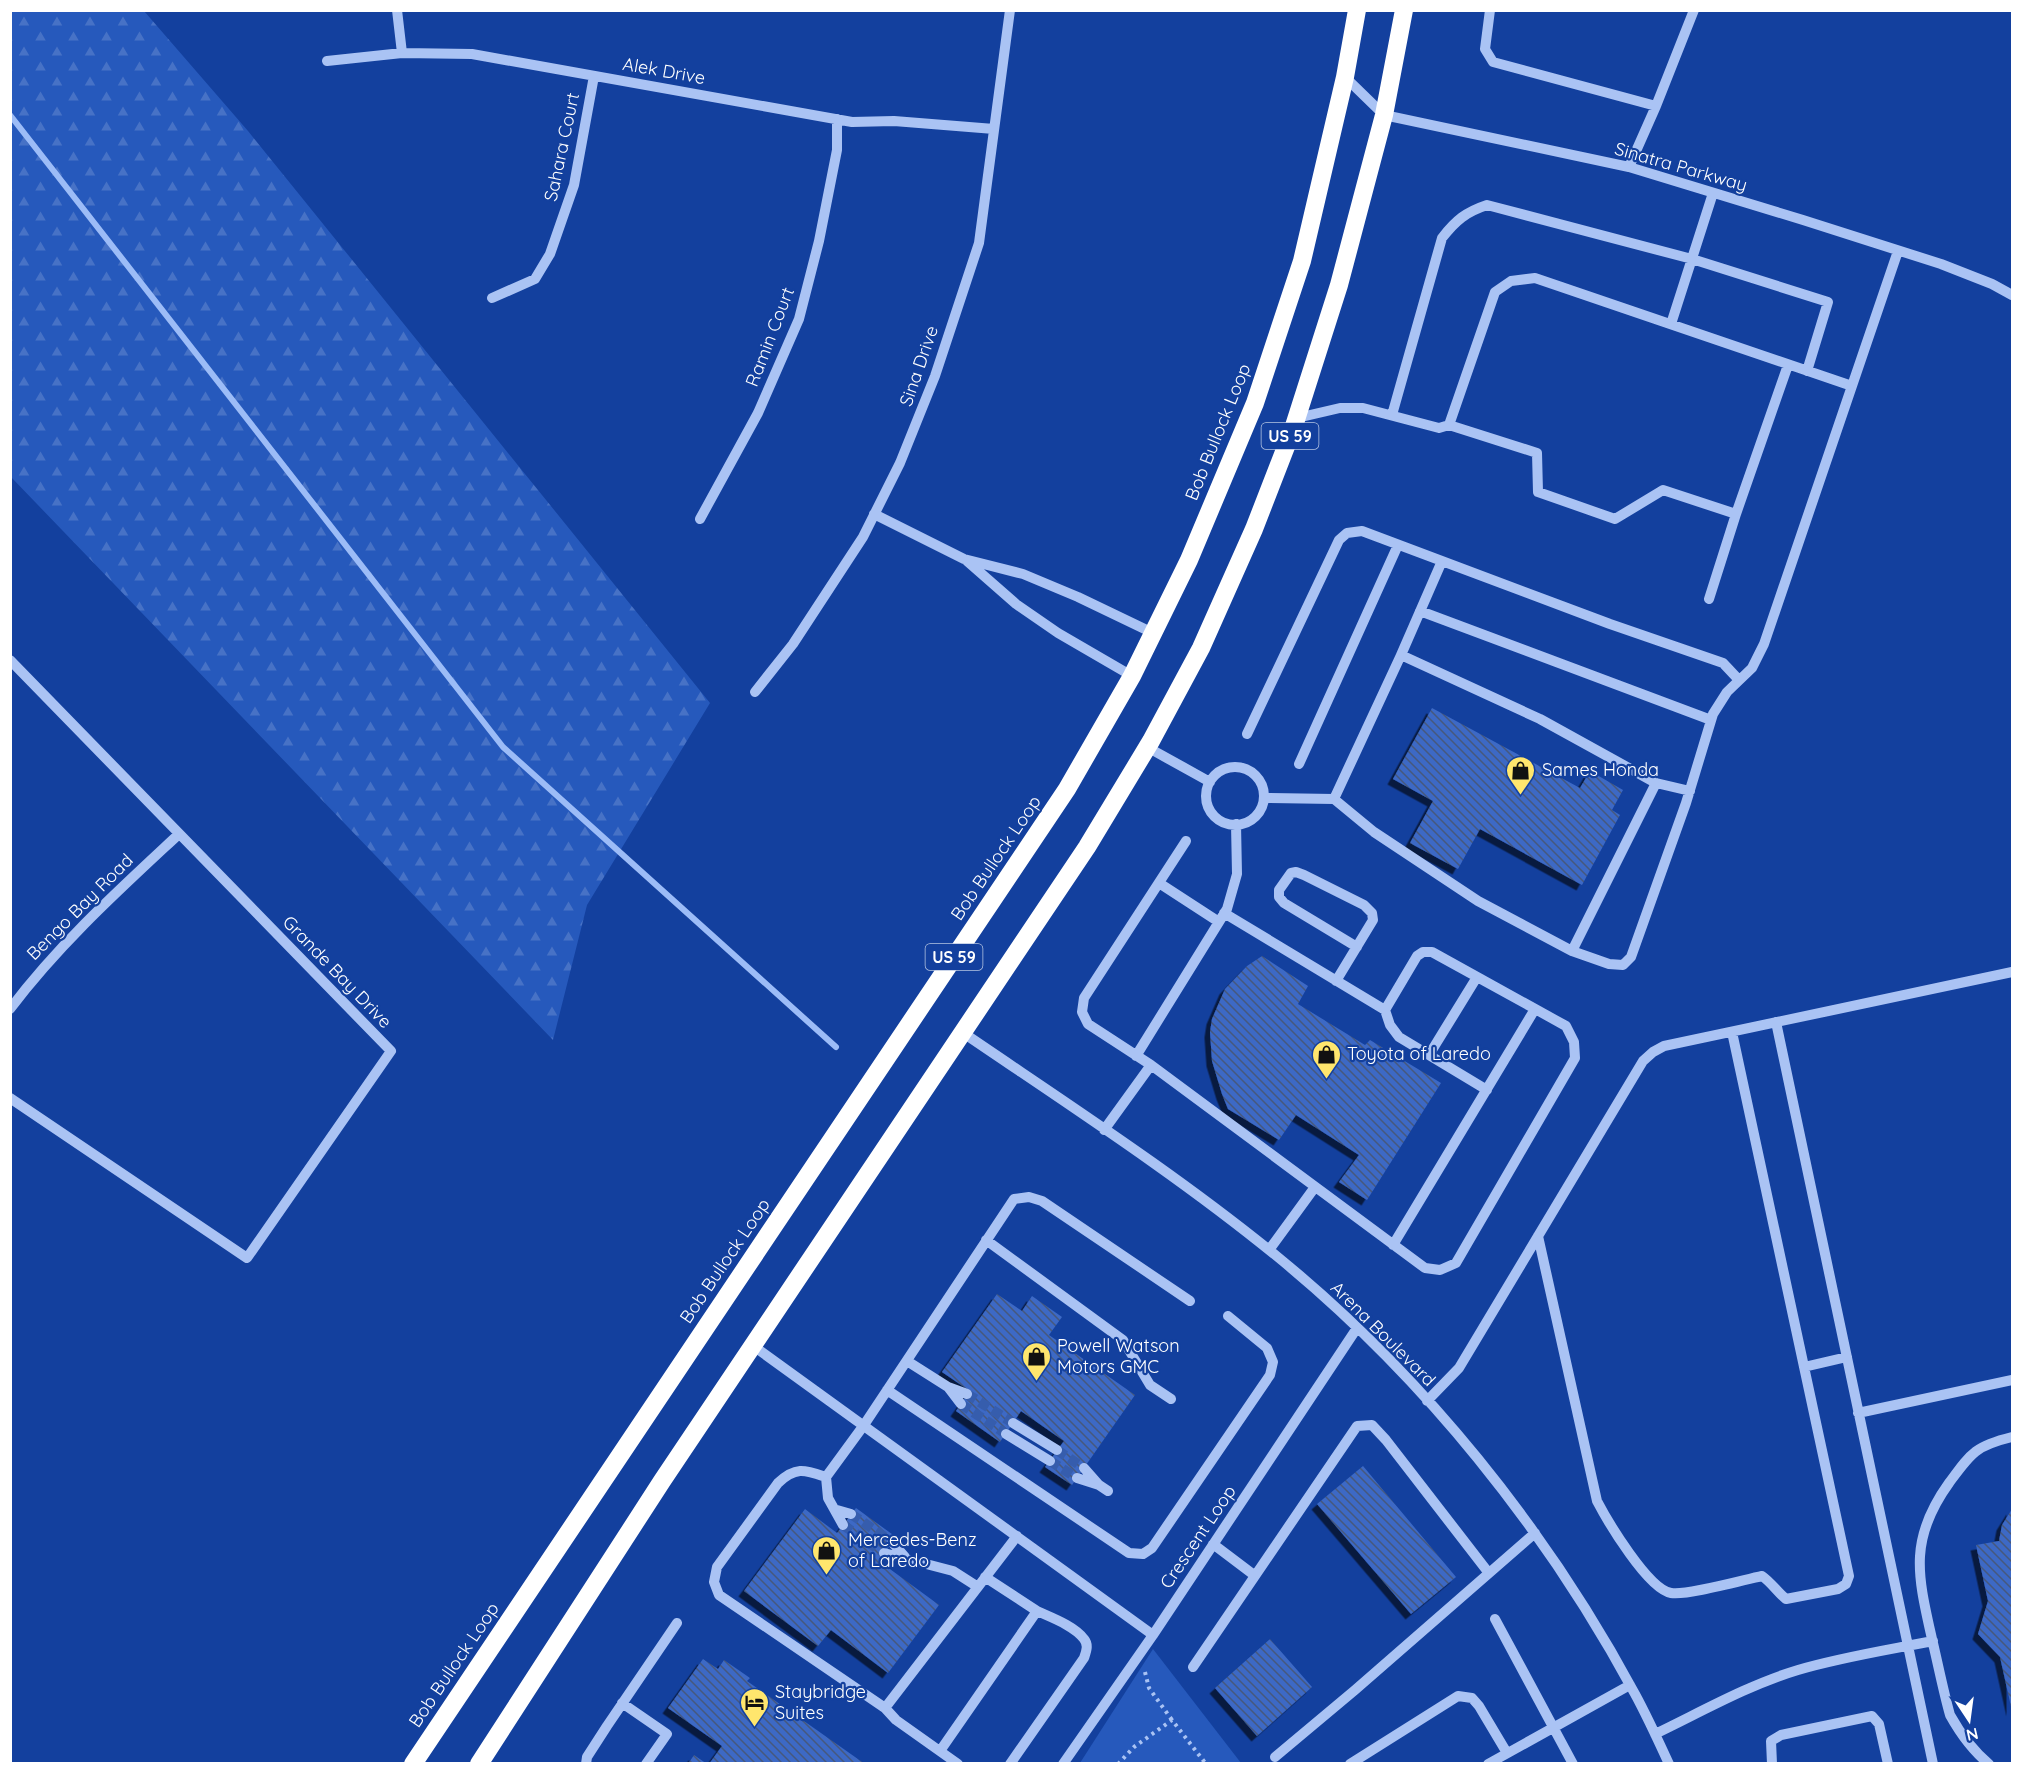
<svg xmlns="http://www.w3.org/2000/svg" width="2023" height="1774" viewBox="0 0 2023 1774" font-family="Quicksand,sans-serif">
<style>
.forest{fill:url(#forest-firs)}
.park{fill:#2659bc}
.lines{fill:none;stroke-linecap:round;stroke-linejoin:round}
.stream{stroke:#9cbcf7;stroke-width:6}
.building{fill:url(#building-back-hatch);filter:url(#shadow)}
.minor-tunnel{stroke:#365dad;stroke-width:10;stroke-dasharray:10 5;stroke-linecap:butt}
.path{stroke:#aac3f4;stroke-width:4;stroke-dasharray:3 4.5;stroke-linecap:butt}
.minor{stroke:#aac3f4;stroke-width:10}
.highway{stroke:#fff;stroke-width:18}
.labels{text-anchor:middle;stroke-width:4.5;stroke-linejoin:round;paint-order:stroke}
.shield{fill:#13409e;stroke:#b8c6e2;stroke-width:1.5}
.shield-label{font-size:16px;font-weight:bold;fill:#fff}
.street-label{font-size:18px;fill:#fff;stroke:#13409e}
.poi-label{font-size:18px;fill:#fff;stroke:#13409e;text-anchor:start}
</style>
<defs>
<pattern id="forest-firs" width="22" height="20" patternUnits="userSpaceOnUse" patternTransform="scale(1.5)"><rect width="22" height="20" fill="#2659bc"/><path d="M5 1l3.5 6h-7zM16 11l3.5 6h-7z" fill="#4772c6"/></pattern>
<pattern id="building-back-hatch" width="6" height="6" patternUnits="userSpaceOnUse" patternTransform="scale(1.5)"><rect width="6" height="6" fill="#3c69c5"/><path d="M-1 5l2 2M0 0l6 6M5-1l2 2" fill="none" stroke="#46587c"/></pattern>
<filter id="shadow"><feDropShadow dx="-5.5" dy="5.5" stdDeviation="0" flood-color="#0009"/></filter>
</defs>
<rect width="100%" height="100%" fill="#13409e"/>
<!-- forest -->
<path class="forest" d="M11,10L144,11L248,131L710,703L587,905L553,1040L11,477Z"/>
<!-- park -->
<path class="park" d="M1153,1649L1241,1763H1080Z"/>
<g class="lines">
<!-- stream -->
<path class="stream" d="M10,115L503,747L836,1047"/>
</g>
<!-- building -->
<path class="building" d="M1432,708L1580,788L1590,771L1623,790L1612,810L1620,815L1582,885L1480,829L1458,869L1410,843L1433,801L1393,779Z
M1262,956L1308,986L1298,1004L1365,1045L1370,1040L1441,1083L1367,1200L1339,1182L1359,1155L1296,1115L1279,1140L1228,1109L1222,1094L1212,1061L1210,1032L1212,1019L1225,989L1247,966Z
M997,1294L1022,1311L1032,1296L1062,1317L1049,1335L1135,1395L1072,1485L1045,1467L1064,1441L1021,1411L1000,1442L956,1411L970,1391L942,1372Z
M1363,1466L1456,1577L1411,1614L1317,1504Z
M856,1508L896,1537L879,1561L939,1605L888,1673L831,1630L818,1646L744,1591L805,1509L837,1533Z
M2012,1509V1711L2000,1657L1978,1634L1988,1601L1976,1545L1999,1541L2002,1525Z
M1270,1639L1312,1687L1257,1736L1215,1688Z
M703,1659L718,1669L724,1660L750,1678L747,1681L865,1764H709L722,1746L668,1708Z
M694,1755L707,1764H688Z"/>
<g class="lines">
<!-- minor-tunnel -->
<path class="minor-tunnel" d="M967,1394L1013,1423
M961,1404L1006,1434
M1057,1450L1084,1468
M1050,1461L1077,1478
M851,1514L892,1542
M843,1525L884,1553"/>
<!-- path -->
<path class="path" d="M1145,1672L1149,1688L1172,1720
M1118,1764L1134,1747L1172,1720L1206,1764"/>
<!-- minor -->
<path class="minor" d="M397,10L402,53
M1490,10L1485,49L1493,62L1656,106
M327,61L402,53L472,54L852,122L894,121L994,129
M1345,77L1384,115L1629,167L1803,220L1941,264L1992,284L2012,295
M1629,167L1656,106L1694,10
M492,298L535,279L550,254L574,185L594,76
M1671,324L1713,193
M1392,415L1442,238C1456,220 1466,212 1487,205L1692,259L1828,302L1807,371
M1297,418L1340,408H1363L1439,428L1449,425L1495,292L1511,281L1535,278L1852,386
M1449,425L1537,453L1538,492L1615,519L1663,490L1736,514L1709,599
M874,514L964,559L1023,574L1078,597L1153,633
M1736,514L1788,365
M700,519L758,413L799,319L819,241L837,150V119
M967,561L1016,604L1058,633L1132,676
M1420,611L1711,720
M1401,655L1442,561
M10,660L391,1051L247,1258L10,1098
M755,692L793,644L863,537L900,463L935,376L979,243L1010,10
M1247,734L1339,540L1347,533L1362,531L1610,624L1723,663L1739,680
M1147,747L1210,782
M1299,764L1398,545
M1206 796a29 29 0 1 1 58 0a29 29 0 1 1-58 0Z
M1656,783L1690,791
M1264,798L1334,799L1401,655L1540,719L1656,783L1572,951L1609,964L1623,965L1631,957L1686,803L1713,714L1727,692L1752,668L1764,644L1898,251
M1334,799L1374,832L1478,901L1572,951
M1159,883L1219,922
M1224,913L1385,1010L1390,1025L1399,1037L1487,1090
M1336,981L1373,920L1372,913L1364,905L1304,875L1296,872L1291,873L1279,890V897L1284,903L1357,947
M10,1009C60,943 120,889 179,834
M1776,1022L1933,1764
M962,1032C1069,1105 1179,1176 1279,1258C1424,1377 1546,1529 1635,1694C1647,1716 1658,1740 1669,1764
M1429,1055L1477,977
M1136,1056L1227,909L1237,874L1236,824
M1151,1065L1088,1024L1082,1012L1084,998L1186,841
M1104,1130L1151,1065L1425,1268L1440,1270L1456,1263L1575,1058L1574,1042L1566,1026L1432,952H1423L1417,956L1385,1010
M1538,1236L1597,1501C1608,1522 1648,1589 1671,1593C1686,1596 1743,1580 1762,1576C1772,1583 1777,1592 1786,1599L1838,1589L1846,1584L1849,1576L1732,1032
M986,1240L1123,1340L1150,1385L1171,1399
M1393,1245L1535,1009
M1269,1250L1315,1187
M752,1345L1153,1635
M907,1361L948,1387L967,1394
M1804,1367L1847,1357
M948,1387L961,1404
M887,1390L1129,1553L1143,1554L1152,1548L1270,1375L1273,1362L1267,1348L1228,1316
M1427,1401L1459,1368L1643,1061L1653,1052L1664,1046L2012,972
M1858,1413L2012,1380
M1013,1423L1057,1450
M1006,1434L1050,1461
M1084,1468L1099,1485
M826,1477L828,1498L843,1525
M1077,1478L1099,1485L1108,1491
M837,1510L851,1514
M892,1542L905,1557
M1213,1544L1254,1575
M884,1553L953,1571L978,1587
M1495,1619L1573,1764
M1193,1667L1357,1426L1372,1425L1386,1440L1488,1572
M622,1703L667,1734L646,1764
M885,1708L719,1595L714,1582L717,1567L778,1483C796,1466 805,1470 826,1477L864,1425L1014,1199L1029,1197L1042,1201L1190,1301
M1655,1734C1701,1712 1748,1685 1798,1670C1842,1657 1888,1650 1933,1641
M940,1751L1037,1611L985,1577
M1275,1757L1355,1690L1535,1533
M586,1764L587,1757L607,1726L677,1623
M958,1764L896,1720L885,1708L1017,1536
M1010,1764L1084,1658C1086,1652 1089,1645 1084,1639C1075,1626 1050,1617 1037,1611
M1063,1764L1153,1635L1357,1328
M1350,1764L1458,1696L1472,1698L1479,1706L1507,1753
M1488,1764L1630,1685
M1772,1764L1771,1741L1781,1735L1872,1716L1879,1724L1888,1764
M1989,1764C1972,1750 1960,1733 1950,1715C1943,1690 1938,1664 1932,1639C1918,1576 1908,1540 1949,1483C1971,1453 1975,1446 2012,1437"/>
<!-- highway -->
<path class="highway" d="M413,1764L1067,789L1132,676L1189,560L1255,403L1302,261L1345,77L1357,10
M479,1764L662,1481L1087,847L1151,741L1201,648L1254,529L1294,426L1339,285L1384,115L1404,10"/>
</g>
<!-- icons -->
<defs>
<symbol id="shop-pin" viewBox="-11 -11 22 30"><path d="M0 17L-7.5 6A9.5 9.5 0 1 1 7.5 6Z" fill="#ffe66d" stroke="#13409e"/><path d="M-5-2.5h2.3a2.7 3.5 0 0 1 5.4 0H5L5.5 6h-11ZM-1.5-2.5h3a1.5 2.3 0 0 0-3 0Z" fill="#111"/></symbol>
<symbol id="hotel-pin" viewBox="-11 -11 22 30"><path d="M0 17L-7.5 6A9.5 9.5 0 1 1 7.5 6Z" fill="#ffe66d" stroke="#13409e"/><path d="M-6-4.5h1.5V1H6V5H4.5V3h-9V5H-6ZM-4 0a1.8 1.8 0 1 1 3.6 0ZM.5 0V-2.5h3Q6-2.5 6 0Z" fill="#111"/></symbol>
</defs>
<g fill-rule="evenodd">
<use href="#shop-pin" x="1504" y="754" width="33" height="45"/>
<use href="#shop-pin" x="1310" y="1038" width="33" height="45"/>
<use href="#shop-pin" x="1020" y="1340" width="33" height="45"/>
<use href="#shop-pin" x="810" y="1534" width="33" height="45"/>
<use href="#hotel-pin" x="738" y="1686" width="33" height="45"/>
</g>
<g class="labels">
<!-- shield labels -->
<g class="shield">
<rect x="1261.5" y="423" width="57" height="26" rx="4.5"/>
<rect x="925.5" y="944" width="57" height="26" rx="4.5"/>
</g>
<g class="shield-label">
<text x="1290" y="442">US 59</text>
<text x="954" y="963">US 59</text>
</g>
<!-- street labels -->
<g class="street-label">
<text transform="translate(664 71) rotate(10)" y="6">Alek Drive</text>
<text transform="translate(562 147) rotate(-78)" y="6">Sahara Court</text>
<text transform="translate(1681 167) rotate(16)" y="6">Sinatra Parkway</text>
<text transform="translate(770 337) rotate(-69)" y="6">Ramin Court</text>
<text transform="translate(919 366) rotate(-71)" y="6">Sina Drive</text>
<text transform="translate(1218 432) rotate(-68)" y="6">Bob Bullock Loop</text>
<text transform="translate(996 858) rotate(-56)" y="6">Bob Bullock Loop</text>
<text transform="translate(80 907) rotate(-45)" y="6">Bengo Bay Road</text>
<text transform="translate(337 972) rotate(46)" y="6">Grande Bay Drive</text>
<text transform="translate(725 1261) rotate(-56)" y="6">Bob Bullock Loop</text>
<text transform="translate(1383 1334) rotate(45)" y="6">Arena Boulevard</text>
<text transform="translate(1198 1537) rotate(-56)" y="6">Crescent Loop</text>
<text transform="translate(454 1665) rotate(-56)" y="6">Bob Bullock Loop</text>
</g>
<!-- poi labels -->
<g class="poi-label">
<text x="1542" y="776">Sames Honda</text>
<text x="1347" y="1060">Toyota of Laredo</text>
<text x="1057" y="1352">Powell Watson<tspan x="1057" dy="21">Motors GMC</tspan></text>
<text x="848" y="1546">Mercedes-Benz<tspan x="848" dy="21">of Laredo</tspan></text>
<text x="775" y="1698">Staybridge<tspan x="775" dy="21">Suites</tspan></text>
</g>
</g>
<!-- border -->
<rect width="2023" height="1774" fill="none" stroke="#ffffff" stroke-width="24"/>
<!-- north arrow -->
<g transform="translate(1969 1720) rotate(167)" stroke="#13409e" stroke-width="4.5" paint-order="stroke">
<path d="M0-4.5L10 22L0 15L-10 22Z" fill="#ffffff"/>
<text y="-9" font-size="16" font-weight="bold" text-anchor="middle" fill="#ffffff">N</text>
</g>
</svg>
